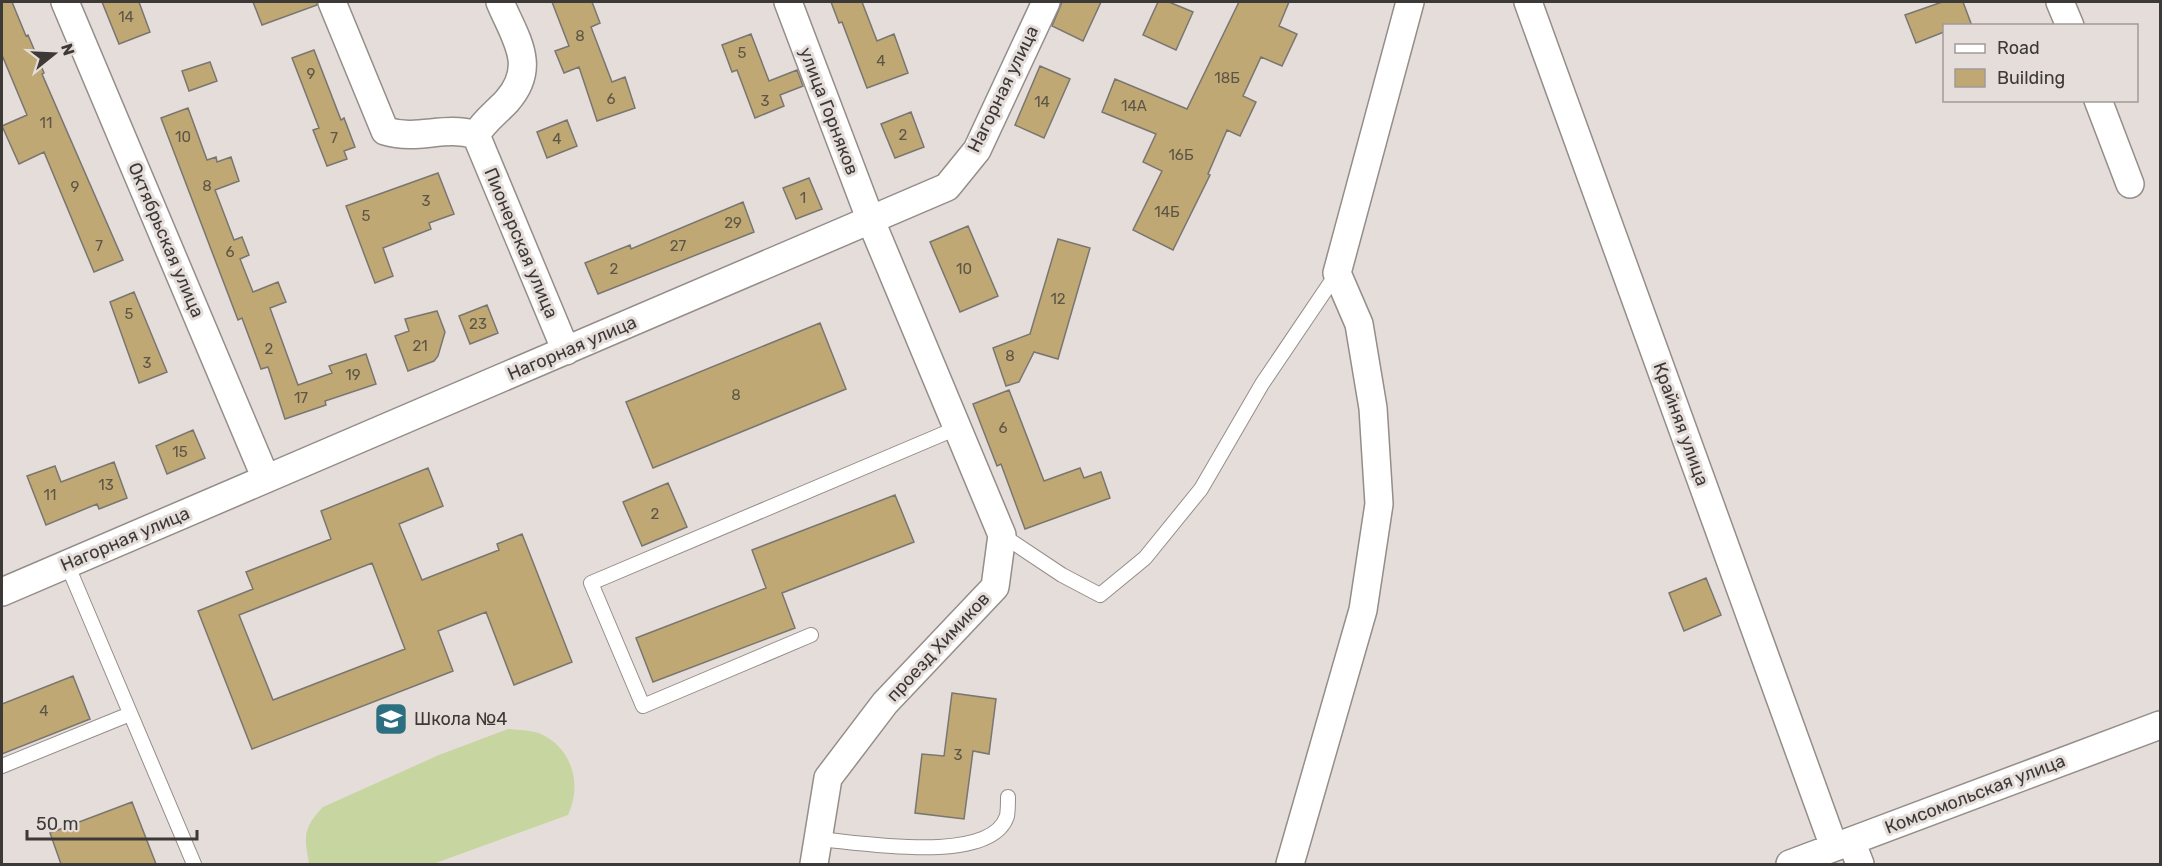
<svg xmlns="http://www.w3.org/2000/svg" width="2162" height="866" viewBox="0 0 2162 866" font-family="Rubik,sans-serif">
<style>
.pitch{fill:#c7d5a1}
.building{fill:#bfa874;stroke:#797670;stroke-width:1.5;fill-rule:evenodd}
.lines{fill:none;stroke-linecap:round;stroke-linejoin:round}
.service-casing{stroke:#948d89;stroke-width:16}
.minor-casing{stroke:#948d89;stroke-width:30}
.service{stroke:#fff;stroke-width:14}
.minor{stroke:#fff;stroke-width:27}
.labels{text-anchor:middle;stroke-width:6;stroke-linejoin:round;paint-order:stroke}
.number-label{font-size:15px;fill:#5d5546}
.street-label{font-size:18px;fill:#3c3937;stroke:#e5ddd9}
.poi-label{font-size:18px;fill:#3c3937;stroke:#e5ddd9;text-anchor:start}
</style>
<rect width="100%" height="100%" fill="#e5ddd9"/>
<!-- pitch -->
<path class="pitch" d="M508,729C518,730 532,730 541,734C573,749 582,785 568,815L433,864L309,863C304,836 303,828 323,807L439,755Z"/>
<!-- building -->
<path class="building" d="M2,2H12L26,36L28,35L44,73L42,74L123,260L94,272L44,152L19,164L2,126L27,115L2,55Z
M102,2H139L150,32L119,44Z
M253,2H317V5L262,25Z
M552,2H592L600,23L591,27L612,82L625,77L635,108L597,121L579,67L564,73L555,51L569,46Z
M831,2H862L877,41L894,34L908,73L867,88L842,22L839,23Z
M1062,2H1101L1083,41L1052,26Z
M1158,2H1169L1193,12L1176,50L1143,35Z
M1239,2H1289L1279,26L1297,34L1282,66L1261,57L1243,96L1256,102L1240,136L1227,130L1208,174L1210,175L1173,250L1133,230L1162,171L1143,162L1156,134L1102,112L1115,79L1187,109Z
M1942,2H1963L1972,26H1944V32L1916,43L1905,15Z
M751,34L769,81L797,70L803,86L780,95L784,106L755,118L737,70L732,72L722,45Z
M314,50L341,120L344,118L355,147L344,151L347,159L327,166L313,130L319,128L292,58Z
M210,62L217,81L189,91L182,71Z
M1040,66L1070,79L1044,138L1015,125Z
M188,108L207,160L216,157L217,162L231,157L239,181L215,190L234,240L242,237L249,255L240,259L253,292L278,282L286,302L270,308L298,385L332,373L329,366L366,354L376,384L325,401L326,405L285,419L268,367L261,369L242,318L238,320L161,118Z
M911,112L924,147L895,158L881,124Z
M567,120L577,146L547,158L537,132Z
M438,173L454,214L429,223L431,229L383,248L393,276L375,283L346,206Z
M809,178L822,209L796,219L783,188Z
M743,202L754,232L598,294L585,263L630,245L631,249Z
M968,226L998,296L960,312L930,242Z
M1058,239L1090,248L1058,359L1034,352L1019,382L1006,386L993,348L1030,334Z
M134,292L167,372L139,383L110,302Z
M487,305L498,333L470,344L459,316Z
M437,311L445,332L438,356L434,361L408,371L395,336L409,331L405,319Z
M820,323L846,389L653,468L626,402Z
M1009,390L1044,481L1080,468L1084,478L1101,472L1110,498L1025,529L1001,464L997,466L973,404Z
M193,430L205,458L167,474L156,446Z
M114,462L127,498L99,509L97,504L46,525L27,476L55,466L61,482Z
M428,468L443,506L399,524L422,580L499,550L497,544L522,534L572,662L514,685L486,612L438,631L453,671L252,749L198,611L253,589L246,572L331,539L321,511ZM372,563L405,649L273,700L239,615Z
M668,483L687,527L642,546L623,502Z
M895,495L914,542L782,593L795,628L653,682L636,638L766,588L752,550Z
M1706,578L1721,615L1684,631L1669,593Z
M73,676L90,719L2,754V704Z
M952,693L996,699L989,754L973,751L964,819L915,813L922,754L944,756Z
M132,802L156,864H61L50,833Z"/>
<g class="lines">
<defs>
<path id="service" d="M1002,535L1062,575L1100,595L1145,558L1201,489L1262,384L1337,273
M67,564L194,864
M811,635L643,706L591,583L957,428
M2,766L130,714
M818,839C858,842 991,866 1007,816C1008,810 1008,803 1008,797"/>
<path id="minor" d="M65,2L266,479
M332,2L385,131C420,141 443,125 476,135
M500,2C515,38 538,66 507,101C496,113 484,121 476,135L566,351
M788,2L871,221L1002,535L995,587L885,703L828,778L814,864
M1528,2L1834,847
M2060,2L2070,26
M2098,100L2130,184
M2,592L947,187L977,150L1046,2
M1851,841L1860,864
M1290,864L1363,610L1379,504L1373,408L1359,324L1337,273L1410,2
M1790,864L2160,725"/>
</defs>
<!-- service casing -->
<use href="#service" class="service-casing"/>
<!-- minor casing -->
<use href="#minor" class="minor-casing"/>
<!-- service -->
<use href="#service" class="service"/>
<!-- minor -->
<use href="#minor" class="minor"/>
</g>
<!-- icons -->
<defs>
<symbol id="school-square" viewBox="-11 -11 22 22"><rect x="-9" y="-9" width="18" height="18" rx="4" fill="#2b6f80" stroke="#e5ddd9"/><path d="M0-5L7-2L0 1L-7-2ZM-4 1L0 2.5L4 1V4Q0 6-4 4Z" fill="#fff"/></symbol>
</defs>
<g fill-rule="evenodd">
<use href="#school-square" x="372" y="700" width="38" height="38"/>
</g>
<g class="labels">
<!-- number labels -->
<g class="number-label">
<text x="126" y="22">14</text>
<text x="580" y="41">8</text>
<text x="742" y="58">5</text>
<text x="881" y="66">4</text>
<text x="311" y="79">9</text>
<text x="1227" y="83">18Б</text>
<text x="611" y="104">6</text>
<text x="765" y="106">3</text>
<text x="1042" y="107">14</text>
<text x="1134" y="111">14А</text>
<text x="46" y="128">11</text>
<text x="903" y="140">2</text>
<text x="183" y="142">10</text>
<text x="334" y="143">7</text>
<text x="557" y="144">4</text>
<text x="1181" y="160">16Б</text>
<text x="207" y="191">8</text>
<text x="75" y="192">9</text>
<text x="803" y="203">1</text>
<text x="426" y="206">3</text>
<text x="1167" y="217">14Б</text>
<text x="366" y="221">5</text>
<text x="733" y="228">29</text>
<text x="99" y="251">7</text>
<text x="678" y="251">27</text>
<text x="230" y="257">6</text>
<text x="614" y="274">2</text>
<text x="964" y="274">10</text>
<text x="1058" y="304">12</text>
<text x="129" y="319">5</text>
<text x="478" y="329">23</text>
<text x="420" y="351">21</text>
<text x="269" y="354">2</text>
<text x="1010" y="361">8</text>
<text x="147" y="368">3</text>
<text x="353" y="380">19</text>
<text x="736" y="400">8</text>
<text x="301" y="403">17</text>
<text x="1003" y="433">6</text>
<text x="180" y="457">15</text>
<text x="106" y="490">13</text>
<text x="50" y="500">11</text>
<text x="655" y="519">2</text>
<text x="44" y="716">4</text>
<text x="958" y="760">3</text>
</g>
<!-- street labels -->
<g class="street-label">
<text transform="translate(1003 89) rotate(-64)" y="6">Нагорная улица</text>
<text transform="translate(829 111) rotate(69)" y="6">улица Горняков</text>
<text transform="translate(166 240) rotate(67)" y="6">Октябрьская улица</text>
<text transform="translate(521 243) rotate(67)" y="6">Пионерская улица</text>
<text transform="translate(572 348) rotate(-23)" y="6">Нагорная улица</text>
<text transform="translate(1681 424) rotate(70)" y="6">Крайняя улица</text>
<text transform="translate(125 539) rotate(-23)" y="6">Нагорная улица</text>
<text transform="translate(938 647) rotate(-47)" y="6">проезд Химиков</text>
<text transform="translate(1975 794) rotate(-21)" y="6">Комсомольская улица</text>
</g>
<!-- poi labels -->
<g class="poi-label">
<text x="414" y="725">Школа №4</text>
</g>
</g>
<!-- border -->
<rect width="2162" height="866" fill="none" stroke="#3c3937" stroke-width="6"/>
<!-- legend -->
<rect x="1943" y="24" width="195" height="78" fill="#e5ddd9" stroke="#a19b98" stroke-width="1.5"/>
<rect x="1955" y="44" width="30" height="9" fill="#ffffff" stroke="#a19b98" stroke-width="1.5"/>
<text x="1997" y="54" font-size="18" fill="#3c3937">Road</text>
<rect x="1955" y="69" width="30" height="18" fill="#bfa874" stroke="#a19b98" stroke-width="1.5"/>
<text x="1997" y="84" font-size="18" fill="#3c3937">Building</text>
<!-- north arrow -->
<g transform="translate(54 54) rotate(72)" stroke="#e5ddd9" stroke-width="4.5" paint-order="stroke">
<path d="M0-4.5L10 22L0 15L-10 22Z" fill="#3c3937"/>
<text y="-9" font-size="16" font-weight="bold" text-anchor="middle" fill="#3c3937">N</text>
</g>
<!-- scale -->
<path d="M27 830v9h170v-9" fill="none" stroke="#3c3937" stroke-width="3"/>
<text x="36" y="830" font-size="18" fill="#3c3937" stroke="#e5ddd9" stroke-width="4.5" paint-order="stroke">50 m</text>
</svg>
